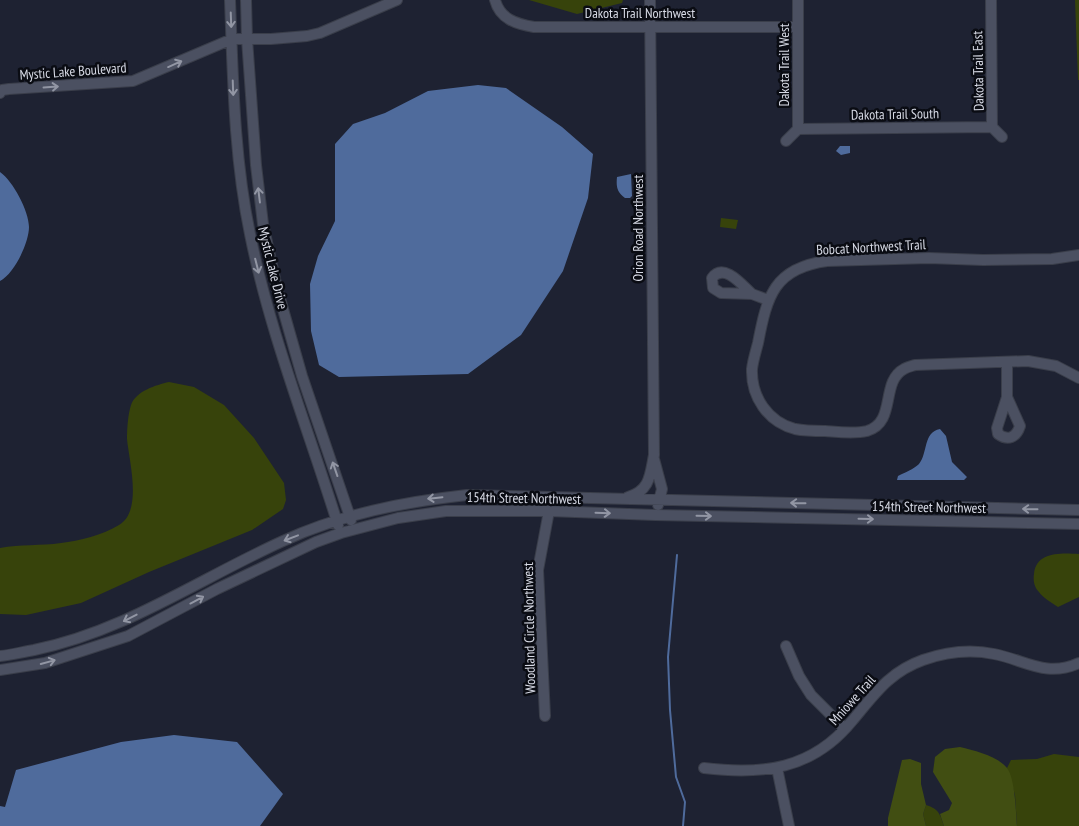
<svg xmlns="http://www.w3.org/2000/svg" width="1079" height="826" viewBox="0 0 1079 826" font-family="'PT Sans Narrow',sans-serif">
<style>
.green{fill:#37430b}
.forest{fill:#414e12}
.water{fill:#4f6b9c}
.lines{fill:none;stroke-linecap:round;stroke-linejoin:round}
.stream{stroke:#4f6b9c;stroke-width:2}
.minor-casing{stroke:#3a3e4a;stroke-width:12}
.minor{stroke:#4b5061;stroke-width:10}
.oneway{stroke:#9296a4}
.labels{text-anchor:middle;stroke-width:5;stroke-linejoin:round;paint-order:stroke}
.street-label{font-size:14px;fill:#d8dbe6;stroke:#0a0c13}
</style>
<rect width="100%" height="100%" fill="#1e2232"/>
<!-- green -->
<path class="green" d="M529,0H623L622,3L577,14Z
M1075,0H1079V80H1078Z
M721,218L738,220L736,229L720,227Z
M169,382L194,387L224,405L254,438L284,483L286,500L283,509L252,530L149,572L81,603L26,615L0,614V548C20,544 41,546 61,543C79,541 103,535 119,525C143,511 129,461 127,439C127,429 128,414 131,405C136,391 156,385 169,382Z
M1079,554V597L1058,607C1052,603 1043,598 1039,592C1034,587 1033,580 1034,574C1036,551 1062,553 1079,554Z
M1054,754L1079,757V826H1017L1015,795L1007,768L1011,760L1037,759Z
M926,805C939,809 940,814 944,826H926L923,814Z"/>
<!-- forest -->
<path class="forest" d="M960,747C975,751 996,755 1007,768C1015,778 1016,812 1017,826H944L940,814L949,810L952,803L933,772L935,757L945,749Z
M910,759L921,763V784L926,805L923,814L926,826H888V818L902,760Z"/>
<!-- water -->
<path class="water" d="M478,85L506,88L562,127L593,154L588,198L563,271L521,335L468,374L339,377L319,365L311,331L310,284L318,256L335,221V144L353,124L385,113L428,91Z
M840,146H850V153L841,155L836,151Z
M0,172C13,181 29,211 29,227C29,243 14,274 0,281Z
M631,174L632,196L630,198H625C617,192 616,187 617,177Z
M940,429L946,436L952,462L967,477L964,480H897L898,476C904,473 914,469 919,464C928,453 923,432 940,429Z
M174,735L237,742L283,794L260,826H0V806L5,807L16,770L121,742Z"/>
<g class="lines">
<!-- stream -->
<path class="stream" d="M677,555L668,657L670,710L676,777L685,802L683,826"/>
<defs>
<path id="minor" d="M230,0C233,79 234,157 250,234C270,334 308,428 338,525
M246,0L247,39L256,165L263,224L277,288L302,376L351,520
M495,0C500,19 516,24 534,27H798
M798,0V129
M991,0L992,127L1002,137
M0,93L2,90L9,89L133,81L232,39H271L307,36L320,33L397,0
M798,129L992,127
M786,141L798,129
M1079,255L1052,259L983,260L929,258L827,261C774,268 767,296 758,343C756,351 753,360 752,369C751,397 768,422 795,429C805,431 815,431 825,431C839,432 854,434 867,431C897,422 880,382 904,369C907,367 912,366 915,365L1028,361L1056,366L1079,378
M752,294C742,285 724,262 712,278L713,288L721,293L752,294L768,300
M1007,397L1020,426C1016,438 1008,441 998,434L997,428L1007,397V362
M654,459L662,489L658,505
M628,497C650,491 650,475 654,455L650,0
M786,646L799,676L811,695L845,729
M0,656C11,655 22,652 34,650C126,631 199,579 283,541C342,514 403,502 467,495L1079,510
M0,670L45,663L128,636L217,589L316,542L341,533L398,518L446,511H549L655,515L1079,524
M545,716L538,570L549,511
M704,768C762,775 812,770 852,721C874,695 889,672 923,660C946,652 970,649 994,654C1025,660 1046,678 1079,663
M777,768L789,826"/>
</defs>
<!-- minor casing -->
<use href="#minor" class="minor-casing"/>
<!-- minor -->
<use href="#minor" class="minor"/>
</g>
<!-- one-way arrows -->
<defs><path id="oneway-shaft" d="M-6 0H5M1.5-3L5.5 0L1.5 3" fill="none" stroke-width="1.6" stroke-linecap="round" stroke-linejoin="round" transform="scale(1.25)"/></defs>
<g class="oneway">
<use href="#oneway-shaft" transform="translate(231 20) rotate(88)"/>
<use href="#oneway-shaft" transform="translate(175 64) rotate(-24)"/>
<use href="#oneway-shaft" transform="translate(51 87) rotate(-4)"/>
<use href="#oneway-shaft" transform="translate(233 88) rotate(88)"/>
<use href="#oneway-shaft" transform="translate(259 195) rotate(-97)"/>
<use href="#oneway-shaft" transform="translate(257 266) rotate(76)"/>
<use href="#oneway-shaft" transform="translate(335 469) rotate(-109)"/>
<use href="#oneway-shaft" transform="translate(435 498) rotate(174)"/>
<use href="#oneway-shaft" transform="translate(798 503) rotate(-179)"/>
<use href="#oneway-shaft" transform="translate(1030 509) rotate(-179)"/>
<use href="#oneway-shaft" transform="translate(603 513) rotate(2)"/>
<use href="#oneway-shaft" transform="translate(704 516) rotate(1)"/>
<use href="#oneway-shaft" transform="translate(866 519) rotate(1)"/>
<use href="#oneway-shaft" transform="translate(291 538) rotate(159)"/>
<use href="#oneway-shaft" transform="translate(197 600) rotate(-28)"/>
<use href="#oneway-shaft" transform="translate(130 618) rotate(153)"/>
<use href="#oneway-shaft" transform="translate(48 662) rotate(-15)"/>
</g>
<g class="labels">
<!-- street labels -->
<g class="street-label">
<text x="640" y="18">Dakota Trail Northwest</text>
<text transform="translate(784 65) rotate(-90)" y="5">Dakota Trail West</text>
<text transform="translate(73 71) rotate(-4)" y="5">Mystic Lake Boulevard</text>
<text transform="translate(978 71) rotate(-91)" y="5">Dakota Trail East</text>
<text transform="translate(895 114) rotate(-1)" y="5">Dakota Trail South</text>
<text transform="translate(638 228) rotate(-90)" y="5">Orion Road Northwest</text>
<text transform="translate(871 247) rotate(-3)" y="5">Bobcat Northwest Trail</text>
<text transform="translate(273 268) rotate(76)" y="5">Mystic Lake Drive</text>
<text transform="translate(524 498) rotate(1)" y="5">154th Street Northwest</text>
<text transform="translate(929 507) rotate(1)" y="5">154th Street Northwest</text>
<text transform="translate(529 628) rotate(-91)" y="5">Woodland Circle Northwest</text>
<text transform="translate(852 700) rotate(-48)" y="5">Mniowe Trail</text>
</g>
</g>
</svg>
